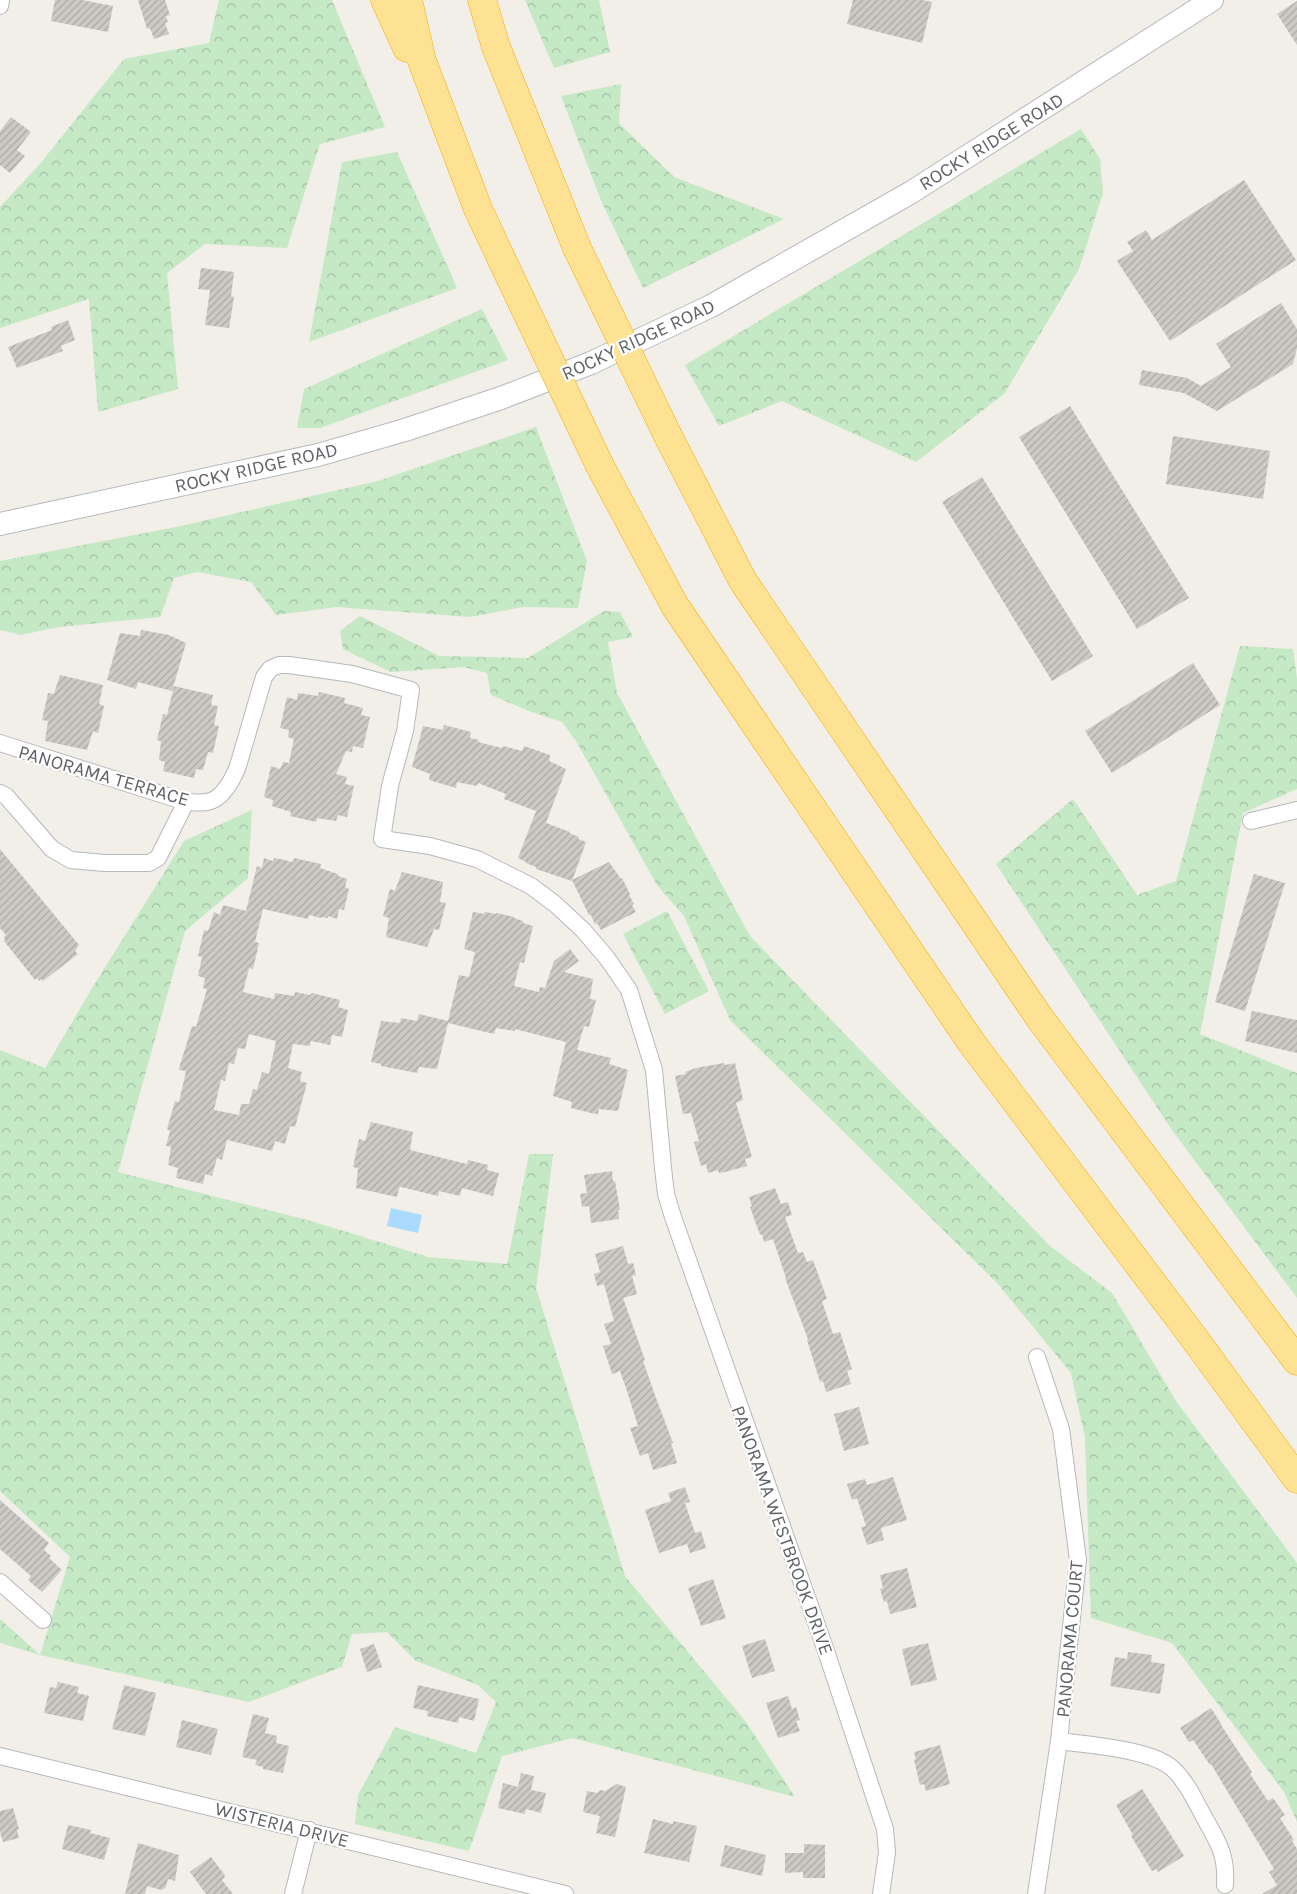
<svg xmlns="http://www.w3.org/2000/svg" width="1297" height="1894" viewBox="0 0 1297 1894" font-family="Karla,sans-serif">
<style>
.forest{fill:url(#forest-crowns)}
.water{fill:#aadaff}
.building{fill:url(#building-hatch);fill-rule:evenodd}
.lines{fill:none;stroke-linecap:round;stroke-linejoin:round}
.minor-casing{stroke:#b5b8bc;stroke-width:18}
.secondary-casing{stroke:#b6babf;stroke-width:24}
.motorway-casing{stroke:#f9ab00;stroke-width:29}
.minor{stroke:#fff;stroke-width:16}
.secondary{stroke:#fff;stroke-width:22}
.motorway{stroke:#fde293;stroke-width:28}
.motorway-bridge-casing{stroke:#f9ab00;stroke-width:29;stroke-linecap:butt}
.motorway-bridge{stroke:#fde293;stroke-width:28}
.labels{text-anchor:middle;stroke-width:4.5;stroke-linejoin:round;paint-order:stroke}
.street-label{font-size:19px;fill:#5f6368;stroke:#fff}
</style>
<defs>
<pattern id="forest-crowns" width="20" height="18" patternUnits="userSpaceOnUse" patternTransform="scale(1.25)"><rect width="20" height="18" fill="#c5e8c5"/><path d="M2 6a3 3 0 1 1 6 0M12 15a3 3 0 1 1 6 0" fill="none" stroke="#a3c0a4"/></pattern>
<pattern id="building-hatch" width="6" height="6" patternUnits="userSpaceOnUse" patternTransform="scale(1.25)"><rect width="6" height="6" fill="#cccac5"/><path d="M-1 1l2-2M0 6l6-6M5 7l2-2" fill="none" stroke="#a9a8a4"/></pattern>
</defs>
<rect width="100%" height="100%" fill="#f1efe8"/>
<!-- forest -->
<path class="forest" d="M219,0H332L385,127L320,144L287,248L205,244L167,273L178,389L98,412L89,299L0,328V207L39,165L124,59L209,43Z
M525,0H599L610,52L554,68Z
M621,84L619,123L674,177L784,219L643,288L602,203L561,96Z
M1081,129L1100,159L1103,193L1079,269L1004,394L916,462L782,401L719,426L685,365Z
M397,152L457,288L309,342L342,162Z
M482,309L508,360L320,428H297L304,389Z
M536,427L587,561L578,608L523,607L470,617L336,607L276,615L251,582L197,572L174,578L160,617L59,627L21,635L0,630V561L181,526L378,481Z
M604,611L620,612L633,637L608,642L617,693L750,936L1050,1246L1112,1293L1176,1401L1297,1563V1822L1284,1792L1172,1643L1091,1618L1085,1438L1071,1373L998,1284L730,1020L684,916L657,885L576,741L562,722L529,711L491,695L487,673L464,667L391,672L343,649L340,631L360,616L439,656L528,658Z
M1240,646L1293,649L1297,679V789L1243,813L1200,1034L1297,1073V1298L1172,1130L996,864L1073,799L1137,895L1176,881Z
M252,810L248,878L185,931L118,1172L311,1221L428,1257L507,1264L529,1154H553L536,1288L625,1576L746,1722L795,1797L573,1738L502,1756L469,1851L355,1824L358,1795L395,1727L476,1753L496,1702L478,1685L416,1661L387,1632L352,1634L342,1667L249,1702L40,1655L0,1643V1619L40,1655L70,1557L0,1491V1050L45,1068L94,985L184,841Z
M667,911L709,991L665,1014L623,934Z"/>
<!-- water -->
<path class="water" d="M391,1208L422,1215L418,1233L387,1226Z"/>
<!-- building -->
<path class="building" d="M55,0H82L113,6L108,32L51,21Z
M138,0H165L170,15L166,16L168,22L165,23L169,34L154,39L150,28L147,29Z
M853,0H922L932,2L922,43L847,24Z
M1297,1V45L1277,14Z
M11,117L31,132L17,150L25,156L10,173L0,165V131Z
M1244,180L1296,260L1170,341L1117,261L1133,251L1127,242L1146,230L1152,240Z
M201,268L234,272L231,296L234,297L229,328L205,325L210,290L198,289Z
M1281,303L1297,329V348L1293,364L1217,411L1184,393L1139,385L1142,370L1187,378L1201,386L1231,367L1216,344Z
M68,320L75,340L61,346L63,351L17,368L8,347L52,330L51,327Z
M1070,406L1189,598L1137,629L1019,437Z
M1173,436L1270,451L1263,499L1166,484Z
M982,477L1093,656L1052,681L942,502Z
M141,630L169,635L186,643L172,691L138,682L136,689L107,680L120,633L140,636Z
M1193,663L1220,705L1112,773L1085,731Z
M60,675L103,685L99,704L104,706L98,733L93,731L87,750L45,741L48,721L42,720L48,693L54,694Z
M174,686L213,695L211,705L218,706L214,725L219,726L213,753L208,752L203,770L196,769L194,778L163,771L165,762L159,760L161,741L157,740L163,714L167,715Z
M319,692L345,698L344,703L363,708L361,715L370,717L363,748L353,746L352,752L346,751L336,774L347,777L345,784L354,786L347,817L338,815L336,821L317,818L316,822L290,816L291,812L272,806L273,800L264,797L271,766L280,769L283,762L289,763L294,739L288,737L289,730L280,728L287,697L297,700L298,693L318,696Z
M444,725L471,732L470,738L479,740L478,742L502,748L503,746L522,751L524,746L550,755L549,761L566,769L546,823L570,832L569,833L579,837L578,839L586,842L572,881L536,869V867L526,863V862L518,858L536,811L504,799L506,794L478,783L477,786L457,782L456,788L429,780L430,774L412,767L423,726L443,730Z
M0,849L79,945L75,951L78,954L43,981L41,979L39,981L37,978L35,980L4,941L5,940L4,937L6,935L0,928Z
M264,858L273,861L274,858L280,859L293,862L294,858L321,864L320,868L338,874V876L347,879L345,887L349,889L344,910L339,909L337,919L328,916V918L321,917V918L309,915L308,919L263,909L255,942L259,943L253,969L249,968L243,992L274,999L275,993L294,996L295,992L310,995L312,993L340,1000L338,1007L348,1010L342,1037L332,1035L330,1045L311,1041L310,1046L293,1044L288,1068L302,1072L300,1081L307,1083L295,1127L290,1126L285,1144L275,1141L272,1151L227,1140L222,1160L217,1158L212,1176L205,1174L203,1184L176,1178L178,1168L168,1165L171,1147L166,1146L170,1131L167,1129L175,1101L179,1102L186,1071L179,1070L180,1065L192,1026L196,1027L207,989L203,988L205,978L198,976L202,957L198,956L204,930L208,931L214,912L220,915L223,905L246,911L257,866L262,868ZM249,1034L276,1041L269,1074L262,1072L257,1090L253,1089L249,1104H241L239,1115L214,1110L221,1080L225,1081L229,1063L234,1064L238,1048L245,1049Z
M609,862L621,879L622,878L630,894L629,895L634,904L632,905L636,912L601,930L597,923L595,924L591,915H589L572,880Z
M402,872L443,882L440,902L446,903L439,930L434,929L427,947L386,937L389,918L383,916L390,889L395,891Z
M1254,874L1285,883L1245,1011L1215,1002Z
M473,912L484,914L485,912L496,914V913L514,917V918L523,921V923L533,926L524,963L520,962L514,986L539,992L540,987L545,988L554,961L570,949L579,961L564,972L593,979L590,999L596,1000L589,1027L584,1026L577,1050L611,1058L609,1064L628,1070L618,1111L599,1109L598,1114L591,1113L571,1108L572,1102L553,1096L566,1042L515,1029V1031L496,1028L494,1034L448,1023L437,1069L419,1067L417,1073L381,1066V1064L371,1062L381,1021L400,1023L401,1018L417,1021L419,1014L448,1021L459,975L469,977L475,952L464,949Z
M1252,1011L1297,1020V1053L1245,1041Z
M724,1063L725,1065L735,1063L743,1100L736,1103L752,1157L745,1159L747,1166L725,1172L719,1173L718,1170L708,1173L706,1164L701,1166L694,1142L699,1141L691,1113L683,1114L675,1076L686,1074L685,1072L696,1068Z
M371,1122L413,1132L410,1150L467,1164L468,1160L488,1165L487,1170L499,1173L493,1196L462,1188L460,1196L439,1191L438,1196L401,1187L399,1188L397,1197L356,1188L358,1168L353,1167L359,1139L365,1141Z
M612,1171L613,1181H615L620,1210H618L619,1219L591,1223L589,1206L582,1207L580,1194L587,1193L584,1175Z
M775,1188L781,1204L788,1202L792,1215L785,1217L798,1253L803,1252L807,1262L813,1260L827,1299L822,1301L833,1334L840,1332L852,1369L847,1371L851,1384L826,1392L823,1381L820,1382L807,1340L808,1339L785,1278H786L773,1239L764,1242L762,1234L760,1235L750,1207L752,1206L749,1197Z
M623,1246L628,1264L633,1263L636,1275L632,1276L637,1294L623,1298L645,1360L643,1361L656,1398L673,1443H671L677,1463L653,1470L648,1453L640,1456L630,1428L638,1426L626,1388L620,1371L612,1374L603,1346L611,1344L604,1324L614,1321L604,1284L597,1286L594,1274L600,1272L595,1254Z
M859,1407L869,1444L844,1451L834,1414Z
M893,1477L907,1520L881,1528L884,1540L867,1545L861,1527L866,1526L857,1498L852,1500L847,1484L865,1479L867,1485Z
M685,1487L690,1502L685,1503L695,1533L701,1531L706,1548L690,1553L687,1544L659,1553L645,1510L671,1501L668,1493Z
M0,1500L49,1543L44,1550L51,1556L49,1558L62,1570L42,1592L28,1580L31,1576L0,1549Z
M907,1568L917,1607L890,1614L887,1601L884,1602L880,1589L883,1588L880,1575Z
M713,1579L726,1618L701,1626L688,1588Z
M765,1639L775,1671L752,1678L742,1646Z
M928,1643L937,1680L911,1686L902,1649Z
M374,1644L382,1667L367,1672L360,1649Z
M1128,1652L1152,1655L1151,1662L1165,1664L1160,1694L1110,1686L1115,1657L1127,1659Z
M58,1682L79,1687L77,1693L89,1696L83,1721L44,1713L50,1687L56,1688Z
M124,1685L156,1693L145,1736L112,1729Z
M418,1685L479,1699L474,1721L459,1717L458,1723L427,1716L428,1711L413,1708Z
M788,1696L792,1709L796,1707L800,1720L796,1721L800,1731L778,1738L766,1703Z
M1211,1708L1222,1725H1221L1252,1772L1250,1774L1268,1801L1273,1798L1285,1815L1280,1818L1294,1840L1292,1841L1297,1849V1894H1262L1277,1885L1269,1872L1274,1869L1211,1764L1210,1765L1193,1740L1189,1742L1180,1728Z
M253,1714L269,1718L265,1733L277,1736L276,1743L289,1746L283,1773L263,1769V1767L255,1765L257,1760L242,1757Z
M182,1720L218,1729L211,1755L176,1747Z
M940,1745L950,1784L926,1791L924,1784L920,1785L914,1760L916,1759L914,1752Z
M521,1773L534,1776L531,1790L546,1793L541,1813L526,1809L525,1814L498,1808L503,1783L518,1787Z
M617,1784L626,1787L615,1837L596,1833L600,1816L583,1812L587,1791L597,1793L600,1790L605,1791Z
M1142,1789L1184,1856L1158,1872L1156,1869L1152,1871L1131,1836L1133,1835L1116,1805Z
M13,1808L19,1829L17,1830L19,1838L3,1842L0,1832V1811Z
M653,1819L673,1824V1821L678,1822L697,1826L689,1862L644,1853Z
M68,1825L91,1830L90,1833L110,1838L104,1860L62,1849Z
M138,1843L179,1855L175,1881L168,1879L166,1887L162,1890L147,1886L145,1894H125Z
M804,1844L825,1845V1878H803V1872L785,1873V1853H804Z
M725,1845L766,1855L762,1876L720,1866Z
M211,1857L224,1874L225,1877L222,1880L233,1894H206L190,1872Z"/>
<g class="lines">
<defs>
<path id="minor" d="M0,6L1,0
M0,743L186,802C193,802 200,803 207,802C222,800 233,779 238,766L264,677L270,669L279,665H289L352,674L411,690L405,731L390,786L382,839L430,846L477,859L531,886L555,904L583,930L607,958L629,990L654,1070L663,1168L666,1194L673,1217L826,1651L885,1829L887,1853L881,1894
M0,793L6,796L52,849L71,860L105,863H149L158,858L186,802
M1251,821L1297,810
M0,1582L43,1620
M1059,1741C1088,1745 1152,1749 1173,1769C1187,1782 1195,1801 1204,1817C1218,1842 1227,1855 1225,1885
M0,1756L565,1894
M293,1894L309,1830
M1036,1894L1059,1741L1078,1560L1061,1429L1037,1357"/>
<path id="secondary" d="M0,524L318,455L405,430L501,398L591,363L711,306L910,193L1212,0"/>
<path id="motorway" d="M385,0L407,48
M408,0L422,61L478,209L510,277
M482,0L496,47L577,248
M668,436L743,581L1039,1017L1297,1361
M600,466L675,606L971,1042L1194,1338L1297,1479"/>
</defs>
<!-- minor casing -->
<use href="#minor" class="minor-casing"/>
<!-- secondary casing -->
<use href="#secondary" class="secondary-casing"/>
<!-- motorway casing -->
<use href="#motorway" class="motorway-casing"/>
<!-- minor -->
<use href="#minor" class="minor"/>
<!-- secondary -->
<use href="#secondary" class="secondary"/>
<!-- motorway -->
<use href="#motorway" class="motorway"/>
<defs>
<path id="motorway-bridge" d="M577,248L668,436
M510,277L600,466"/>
</defs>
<!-- motorway-bridge casing -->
<use href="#motorway-bridge" class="motorway-bridge-casing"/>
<!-- motorway-bridge -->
<use href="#motorway-bridge" class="motorway-bridge"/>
</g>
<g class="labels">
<!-- street labels -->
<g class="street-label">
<text transform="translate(991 141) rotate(-32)" y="7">ROCKY RIDGE ROAD</text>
<text transform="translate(638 339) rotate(-25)" y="7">ROCKY RIDGE ROAD</text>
<text transform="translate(256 467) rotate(-13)" y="7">ROCKY RIDGE ROAD</text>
<text transform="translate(104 775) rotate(16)" y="7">PANORAMA TERRACE</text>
<text transform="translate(783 1530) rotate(70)" y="7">PANORAMA WESTBROOK DRIVE</text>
<text transform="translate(1069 1639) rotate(-85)" y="7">PANORAMA COURT</text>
<text transform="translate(282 1824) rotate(14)" y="7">WISTERIA DRIVE</text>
</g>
</g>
</svg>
